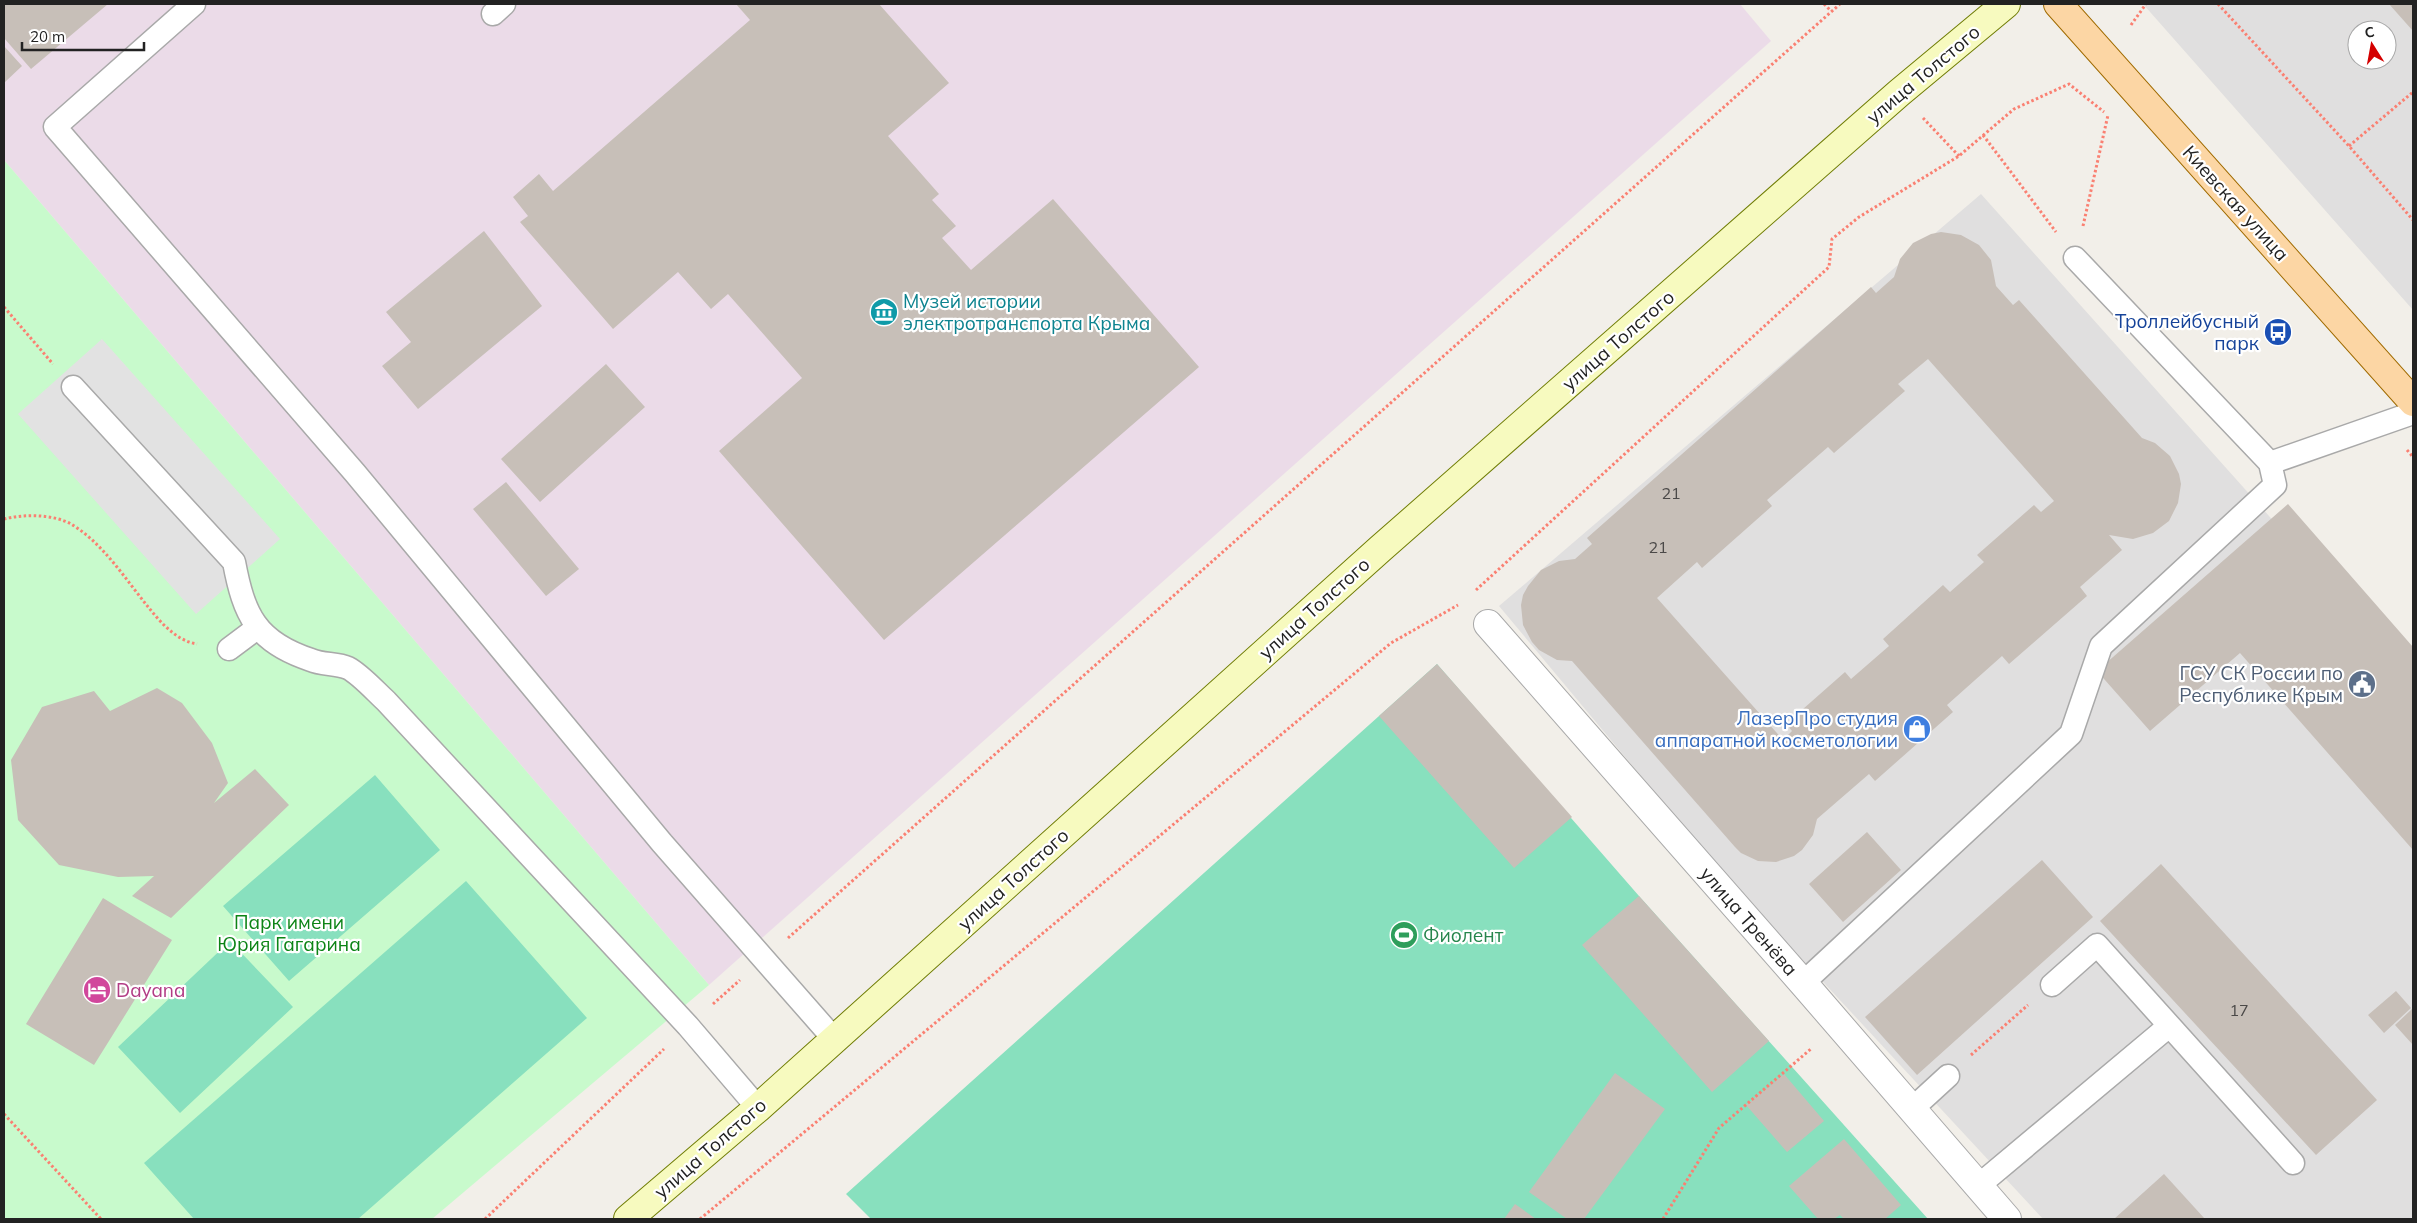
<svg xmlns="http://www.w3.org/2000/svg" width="2417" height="1223" viewBox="0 0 2417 1223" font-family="Mulish,sans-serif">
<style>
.residential{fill:#e0dfdf;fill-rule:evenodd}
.industrial{fill:#ebdbe8}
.park{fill:#c8facc}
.pitch{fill:#88e0be}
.parking{fill:#e2e2e2}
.building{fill:#c7bfb8;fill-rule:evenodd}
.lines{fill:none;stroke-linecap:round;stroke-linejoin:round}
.service-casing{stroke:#a9a9a9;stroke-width:25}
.minor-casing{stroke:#a9a9a9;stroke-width:30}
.secondary-casing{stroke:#707d05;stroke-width:30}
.primary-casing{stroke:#a06b00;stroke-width:30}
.path{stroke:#fa8072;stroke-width:3;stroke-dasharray:2.5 2.5;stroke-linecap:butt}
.service{stroke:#fff;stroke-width:22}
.minor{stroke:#fff;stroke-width:28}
.secondary{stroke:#f7fabf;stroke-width:28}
.primary{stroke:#fcd6a4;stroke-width:28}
.labels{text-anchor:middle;stroke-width:4.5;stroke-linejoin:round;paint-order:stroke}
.number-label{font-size:16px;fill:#4b4948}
.street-label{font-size:19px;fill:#222;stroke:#fff}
.culture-label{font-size:19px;fill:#0d838f;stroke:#fff;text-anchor:start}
.transit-label{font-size:19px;fill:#164399;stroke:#fff;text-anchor:end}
.service-label{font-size:19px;fill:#4e5e75;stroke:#fff;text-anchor:end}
.shop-label{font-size:19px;fill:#366cbe;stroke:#fff;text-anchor:end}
.park-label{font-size:19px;fill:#0c8416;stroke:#fff}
.leisure-label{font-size:19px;fill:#27864d;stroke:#fff;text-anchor:start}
.hotel-label{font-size:19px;fill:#b23c85;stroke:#fff;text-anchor:start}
</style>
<rect width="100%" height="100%" fill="#f2efe9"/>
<!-- residential -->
<path class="residential" d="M2143,4H2413V310ZM2357,30H2387V60H2357Z
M1981,194L2413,677V1219H2043L1722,873L1499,606Z"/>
<!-- industrial -->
<path class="industrial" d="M4,4H1740L1771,41L709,985L4,160Z"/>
<!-- park -->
<path class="park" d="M4,160L709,985L432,1219H4Z"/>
<!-- pitch -->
<path class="pitch" d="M1437,664L1639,896L1928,1219H871L846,1194Z
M375,775L440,850L289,981L223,906Z
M466,881L587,1018L358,1219H194L144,1163Z
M230,941L293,1007L180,1113L118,1047Z"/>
<!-- parking -->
<path class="parking" d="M102,339L280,539L196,614L18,414Z"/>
<!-- building -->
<path class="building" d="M4,4H108L31,69L4,38Z
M736,4H879L949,83L888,136L939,194L932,200L956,226L942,238L971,270L1053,199L1199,367L884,640L719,451L802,378L728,294L711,309L678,272L613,329L520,222L528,216L513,197L539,174L553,191L750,20Z
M2389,4H2413V31Z
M4,46L22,66L4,83Z
M484,231L542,306L418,409L382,366L411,342L386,312Z
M1941,232L1961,235L1979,245L1991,260L1996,286L2013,305L2019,300L2142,438L2155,443L2170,456L2179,474L2181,484L2178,503L2169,521L2153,533L2133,539L2109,535L2122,550L2080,587L2087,596L2009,664L2002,656L1947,705L1953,712L1875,781L1869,774L1817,819L1813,835L1802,850L1794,856L1776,862L1758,861L1741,853L1735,847L1572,661L1557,660L1539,650L1532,642L1523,625L1521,605L1523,595L1528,586L1541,570L1559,561L1575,559L1592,544L1587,538L1871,287L1876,293L1894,277L1900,259L1913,243L1931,234ZM1928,359L2054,501L2041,512L2034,505L1977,555L1984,562L1950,592L1943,585L1883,639L1889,646L1851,679L1845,672L1786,724L1792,731L1783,740L1657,598L1697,562L1702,568L1772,506L1767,500L1828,447L1834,453L1905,391L1898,384Z
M606,364L645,407L540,502L501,459Z
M506,482L579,569L546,596L473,509Z
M2288,504L2413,647V850L2240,653L2150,731L2097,671Z
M1437,664L1572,817L1514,868L1379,716Z
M157,688L182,703L212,743L228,783L214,803L255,769L289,805L171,918L132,896L154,876L118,877L59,865L18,820L11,760L42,707L94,691L110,711Z
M1867,832L1901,870L1843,922L1809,884Z
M2042,860L2093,917L1917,1075L1865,1017Z
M2161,864L2377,1100L2316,1155L2100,921Z
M1639,896L1769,1041L1712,1092L1582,945Z
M103,898L172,940L94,1065L26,1024Z
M2396,991L2411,1008L2384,1033L2368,1015Z
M2413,1008V1045L2395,1025Z
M1615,1073L1665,1109L1584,1219H1567L1529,1192Z
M1784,1074L1824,1121L1787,1152L1746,1105Z
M1844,1139L1901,1205L1885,1219H1844L1840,1215L1834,1219H1818L1789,1186Z
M2164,1174L2205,1219H2114Z
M1515,1204L1536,1219H1504Z"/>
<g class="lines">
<defs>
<path id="service" d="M194,4L55,127L355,473L662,843L834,1039
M493,14L504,4
M2075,258L2270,463
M73,387L234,562C244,615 256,642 311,660C322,665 337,663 348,668C360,674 376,692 386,701L688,1026L758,1108
M229,649L257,628
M1803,983L2071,734L2101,646L2275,485L2270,463L2413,413
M2052,985L2097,945L2293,1163
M1912,1109L1948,1076
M1978,1186L2169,1026"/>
<path id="minor" d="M1488,624L1803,983L2007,1219"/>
<path id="secondary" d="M628,1219L758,1108L1380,549L1899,93L2006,4"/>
<path id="primary" d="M2058,4L2413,402"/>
</defs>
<!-- service casing -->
<use href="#service" class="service-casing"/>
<!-- minor casing -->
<use href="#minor" class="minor-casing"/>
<!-- secondary casing -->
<use href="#secondary" class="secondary-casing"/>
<!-- primary casing -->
<use href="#primary" class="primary-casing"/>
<!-- path -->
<path class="path" d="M1824,4L1830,10
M2218,4L2349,146L2413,220
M2131,25L2146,4
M1923,118L1959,156
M1983,135L2056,232
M2349,146L2413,92
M2083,226L2108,115
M4,307L53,364
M2407,450L2413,457
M4,519C23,514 53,514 71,524C103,543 126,580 149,608C161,623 177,641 197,644
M1476,590L1829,267L1832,239L1859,217L1959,156L2014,109L2069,84L2104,112
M788,938L1840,4
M713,1004L740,980
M1971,1055L2028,1005
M4,1114L101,1219
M485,1219L664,1049
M700,1219L1391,643L1458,605
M1663,1219L1719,1128L1812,1048"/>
<!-- service -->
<use href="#service" class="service"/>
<!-- minor -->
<use href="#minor" class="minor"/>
<!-- secondary -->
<use href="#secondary" class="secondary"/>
<!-- primary -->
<use href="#primary" class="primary"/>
</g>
<!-- icons -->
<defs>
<symbol id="museum-disc" viewBox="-11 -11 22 22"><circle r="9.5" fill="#0f9aa8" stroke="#fff"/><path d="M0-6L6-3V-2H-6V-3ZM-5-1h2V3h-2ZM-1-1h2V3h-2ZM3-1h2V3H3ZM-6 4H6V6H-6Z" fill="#fff"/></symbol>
<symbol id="bus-disc" viewBox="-11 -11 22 22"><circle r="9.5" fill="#1a4fb4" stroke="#fff"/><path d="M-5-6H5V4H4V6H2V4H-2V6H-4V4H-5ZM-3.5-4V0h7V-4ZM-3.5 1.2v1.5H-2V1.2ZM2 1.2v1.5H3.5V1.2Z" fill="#fff"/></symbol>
<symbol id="civic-disc" viewBox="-11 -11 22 22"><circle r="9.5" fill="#5c6f8a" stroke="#fff"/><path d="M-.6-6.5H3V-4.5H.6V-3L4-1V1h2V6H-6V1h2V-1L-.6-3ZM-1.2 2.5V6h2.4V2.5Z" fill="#fff"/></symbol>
<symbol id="shop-disc" viewBox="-11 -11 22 22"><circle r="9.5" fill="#3f7fe0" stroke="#fff"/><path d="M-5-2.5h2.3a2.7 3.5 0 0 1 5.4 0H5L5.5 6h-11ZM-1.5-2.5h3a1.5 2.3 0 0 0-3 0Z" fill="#fff"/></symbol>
<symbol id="stadium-disc" viewBox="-11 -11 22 22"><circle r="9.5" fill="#2e9e5b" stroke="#fff"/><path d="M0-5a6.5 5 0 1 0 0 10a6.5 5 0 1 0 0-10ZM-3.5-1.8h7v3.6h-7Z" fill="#fff"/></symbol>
<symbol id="hotel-disc" viewBox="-11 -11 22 22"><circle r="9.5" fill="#d1479c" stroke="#fff"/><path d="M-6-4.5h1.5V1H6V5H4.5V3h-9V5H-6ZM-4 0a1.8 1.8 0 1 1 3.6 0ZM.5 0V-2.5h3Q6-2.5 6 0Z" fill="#fff"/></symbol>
</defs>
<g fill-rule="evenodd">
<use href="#museum-disc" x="868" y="296" width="32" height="32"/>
<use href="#bus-disc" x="2262" y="316" width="32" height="32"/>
<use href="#civic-disc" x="2346" y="668" width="32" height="32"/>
<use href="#shop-disc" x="1901" y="713" width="32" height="32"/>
<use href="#stadium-disc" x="1388" y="919" width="32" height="32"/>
<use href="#hotel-disc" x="81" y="974" width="32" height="32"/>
</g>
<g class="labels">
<!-- number labels -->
<g class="number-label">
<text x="1671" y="499">21</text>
<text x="1658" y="553">21</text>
<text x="2239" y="1016">17</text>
</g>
<!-- street labels -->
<g class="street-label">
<text transform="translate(1923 74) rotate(-40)" y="7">улица Толстого</text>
<text transform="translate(2236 203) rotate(48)" y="7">Киевская улица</text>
<text transform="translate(1618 340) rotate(-41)" y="7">улица Толстого</text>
<text transform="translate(1314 608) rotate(-42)" y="7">улица Толстого</text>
<text transform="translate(1013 879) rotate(-42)" y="7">улица Толстого</text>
<text transform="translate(1749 921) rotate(49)" y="7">улица Тренёва</text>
<text transform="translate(710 1148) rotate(-41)" y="7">улица Толстого</text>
</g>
<!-- culture labels -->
<g class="culture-label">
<text x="903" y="308">Музей истории<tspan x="903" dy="22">электротранспорта Крыма</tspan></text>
</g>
<!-- transit labels -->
<g class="transit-label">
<text x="2259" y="328">Троллейбусный<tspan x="2259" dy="22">парк</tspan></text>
</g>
<!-- service labels -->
<g class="service-label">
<text x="2343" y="680">ГСУ СК России по<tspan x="2343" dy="22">Республике Крым</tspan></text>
</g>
<!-- shop labels -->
<g class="shop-label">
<text x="1898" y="725">ЛазерПро студия<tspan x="1898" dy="22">аппаратной косметологии</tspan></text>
</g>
<!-- park labels -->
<g class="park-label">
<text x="289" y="929">Парк имени<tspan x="289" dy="22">Юрия Гагарина</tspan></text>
</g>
<!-- leisure labels -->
<g class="leisure-label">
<text x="1423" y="942">Фиолент</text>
</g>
<!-- hotel labels -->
<g class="hotel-label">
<text x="116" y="997">Dayana</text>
</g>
</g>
<!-- border -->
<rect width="2417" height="1223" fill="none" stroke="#222222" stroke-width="10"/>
<!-- north arrow -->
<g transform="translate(2372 45) rotate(349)"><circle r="24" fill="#ffffff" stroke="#a7a7a7"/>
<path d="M0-4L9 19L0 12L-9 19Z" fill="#d40000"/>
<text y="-8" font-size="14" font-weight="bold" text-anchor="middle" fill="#222222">С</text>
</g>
<!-- scale -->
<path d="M22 42v8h122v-8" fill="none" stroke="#222222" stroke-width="2.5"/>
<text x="30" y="42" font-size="15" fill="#222222" stroke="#ffffff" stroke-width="4" paint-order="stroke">20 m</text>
</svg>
